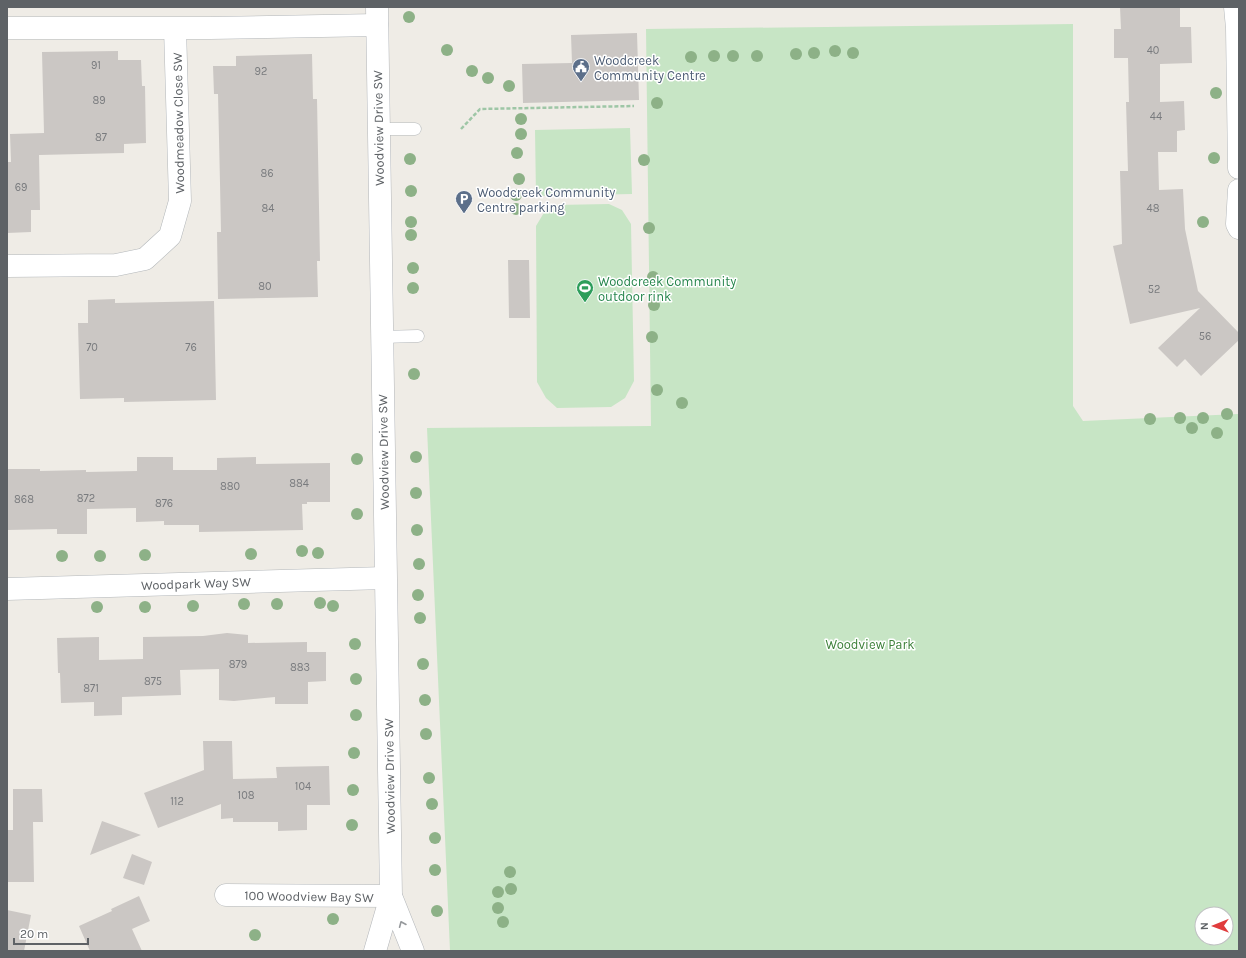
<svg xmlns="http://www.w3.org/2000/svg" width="1246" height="958" viewBox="0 0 1246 958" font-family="Karla,sans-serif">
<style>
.green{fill:#c7e5c5;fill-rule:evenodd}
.building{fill:#cbc7c4}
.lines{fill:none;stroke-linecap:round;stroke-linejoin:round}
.lane-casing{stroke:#b3b7ba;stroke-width:13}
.street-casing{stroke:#b3b7ba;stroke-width:23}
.secondary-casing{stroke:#b3b6ba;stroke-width:23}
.path{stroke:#9ec6a6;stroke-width:2.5;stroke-dasharray:4 2;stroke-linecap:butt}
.lane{stroke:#fff;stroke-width:12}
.street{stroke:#fff;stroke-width:22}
.secondary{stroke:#fff;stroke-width:22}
.tree{fill:#8db187}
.oneway{stroke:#96999c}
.labels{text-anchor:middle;stroke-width:3;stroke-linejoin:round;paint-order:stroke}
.number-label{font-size:11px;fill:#797b7e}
.service-label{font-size:13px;fill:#4e5e75;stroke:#fff;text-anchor:start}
.street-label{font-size:13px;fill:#5e6266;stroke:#fff}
.leisure-label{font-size:13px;fill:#27864d;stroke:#fff;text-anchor:start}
.park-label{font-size:13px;fill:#3d813a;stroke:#fff}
</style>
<rect width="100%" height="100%" fill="#efece6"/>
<!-- green -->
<path class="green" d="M1073,24V406L1083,421L1238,414L1239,951H450L427,428L651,426L646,29ZM1202,914H1226V938H1202Z
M630,128L632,194L536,196L535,130Z
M609,204L622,210L631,224L634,381L625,398L611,407L557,408L546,398L537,382L536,226L545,211L556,205Z"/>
<!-- building -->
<path class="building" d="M1120,7H1180V27H1191L1192,63L1160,64V102L1184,101L1185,130L1177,131V152H1158L1159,190L1183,189L1185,229L1198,291L1239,333V340L1201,376L1185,359L1177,367L1158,348L1200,308L1130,324L1113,246L1122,244L1120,171H1128L1126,102H1129L1128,58H1114V29H1121Z
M637,33L639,100L523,103L522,64L572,63L571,35Z
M118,51V60H141L142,86H145L146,143L124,144V153L39,155L40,210H31V232L7,233V162H11L10,134L44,133L42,52Z
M312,54L313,99H317L320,261H317L318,297L218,299L217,232H221L220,183L218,94H214L213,66H236V56Z
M508,260H529L530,318H509Z
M115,299V303L214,301L216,400L124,402V398L80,399L78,323H88V300Z
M137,457H173V470H217V458L256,457V464L330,463V502H307V504H302L303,530L199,532V525H164V521L136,522V508L87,509V534H57V529L7,530V469H40V471L86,470V472L137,471Z
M227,633L248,635V643L307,642V652H326V681L308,682V704H275V697L234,701L219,700V669L180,670L181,695L122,697V715L94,716V702L61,703L60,673H58L57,638L99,637V660L143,659V637L203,636Z
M203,741H232L233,779L277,778L276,767L329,766L330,805H307V830L278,831V822H233V818L221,819V804L158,828L144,793L204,770Z
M13,789H42L43,822H33L34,882H7V830H13Z
M102,821L141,835L90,855Z
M132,854L152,862L144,885L123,878Z
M139,896L150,921L132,929L142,951H90L79,926L112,911L111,909Z
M7,910L31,915L24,951H7Z"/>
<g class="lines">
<defs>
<path id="lane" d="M378,129H415
M381,337L418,336"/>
<path id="street" d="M1235,7L1237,28L1239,168
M7,28H210L377,25
M1239,190L1237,224L1239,228
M7,266L116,265L145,259L170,236L180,201L175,28
M7,589L385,578
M226,895L391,896"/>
<path id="secondary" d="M391,896L413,951
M375,951L391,896L377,7"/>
</defs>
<!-- lane casing -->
<use href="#lane" class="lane-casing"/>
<!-- street casing -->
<use href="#street" class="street-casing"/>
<!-- secondary casing -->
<use href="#secondary" class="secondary-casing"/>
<!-- path -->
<path class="path" d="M461,129L480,109L634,106"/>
<!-- lane -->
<use href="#lane" class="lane"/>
<!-- street -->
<use href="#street" class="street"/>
<!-- secondary -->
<use href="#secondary" class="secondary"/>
</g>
<!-- trees -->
<g class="tree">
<circle cx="409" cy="17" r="6"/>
<circle cx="447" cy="50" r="6"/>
<circle cx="835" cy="51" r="6"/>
<circle cx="814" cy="53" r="6"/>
<circle cx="853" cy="53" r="6"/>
<circle cx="796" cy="54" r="6"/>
<circle cx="714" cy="56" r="6"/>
<circle cx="733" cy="56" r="6"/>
<circle cx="757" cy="56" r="6"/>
<circle cx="691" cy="57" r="6"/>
<circle cx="472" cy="71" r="6"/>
<circle cx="488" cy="78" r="6"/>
<circle cx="509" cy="86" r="6"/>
<circle cx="1216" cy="93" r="6"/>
<circle cx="657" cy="103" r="6"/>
<circle cx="521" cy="119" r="6"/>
<circle cx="521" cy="134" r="6"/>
<circle cx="517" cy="153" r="6"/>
<circle cx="1214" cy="158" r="6"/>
<circle cx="410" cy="159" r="6"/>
<circle cx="644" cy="160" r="6"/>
<circle cx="519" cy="179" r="6"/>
<circle cx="411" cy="191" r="6"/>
<circle cx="516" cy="195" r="6"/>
<circle cx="516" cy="209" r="6"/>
<circle cx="411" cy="222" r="6"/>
<circle cx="1203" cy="222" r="6"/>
<circle cx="649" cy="228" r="6"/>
<circle cx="411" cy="235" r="6"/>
<circle cx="413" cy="268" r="6"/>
<circle cx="653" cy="277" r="6"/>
<circle cx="413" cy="288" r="6"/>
<circle cx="654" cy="305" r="6"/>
<circle cx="652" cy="337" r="6"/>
<circle cx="414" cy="374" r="6"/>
<circle cx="657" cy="390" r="6"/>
<circle cx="682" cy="403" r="6"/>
<circle cx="1227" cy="414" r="6"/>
<circle cx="1180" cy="418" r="6"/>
<circle cx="1203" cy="418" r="6"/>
<circle cx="1150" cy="419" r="6"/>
<circle cx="1192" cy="428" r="6"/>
<circle cx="1217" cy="433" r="6"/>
<circle cx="416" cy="457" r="6"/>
<circle cx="357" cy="459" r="6"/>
<circle cx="416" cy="493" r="6"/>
<circle cx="357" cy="514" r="6"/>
<circle cx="417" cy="530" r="6"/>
<circle cx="302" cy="551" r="6"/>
<circle cx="318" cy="553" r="6"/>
<circle cx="251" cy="554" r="6"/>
<circle cx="145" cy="555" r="6"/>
<circle cx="62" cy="556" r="6"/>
<circle cx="100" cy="556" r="6"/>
<circle cx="419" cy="564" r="6"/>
<circle cx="418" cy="595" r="6"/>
<circle cx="320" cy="603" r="6"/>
<circle cx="244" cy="604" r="6"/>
<circle cx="277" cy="604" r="6"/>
<circle cx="193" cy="606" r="6"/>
<circle cx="333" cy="606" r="6"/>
<circle cx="97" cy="607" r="6"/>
<circle cx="145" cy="607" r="6"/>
<circle cx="420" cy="618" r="6"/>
<circle cx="355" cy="644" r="6"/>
<circle cx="423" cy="664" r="6"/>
<circle cx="356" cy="679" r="6"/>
<circle cx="425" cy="700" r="6"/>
<circle cx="356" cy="715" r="6"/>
<circle cx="426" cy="734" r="6"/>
<circle cx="354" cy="753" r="6"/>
<circle cx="429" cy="778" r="6"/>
<circle cx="353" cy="790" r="6"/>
<circle cx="432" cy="804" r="6"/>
<circle cx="352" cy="825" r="6"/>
<circle cx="435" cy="838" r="6"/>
<circle cx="435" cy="870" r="6"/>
<circle cx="510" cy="872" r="6"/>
<circle cx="511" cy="889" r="6"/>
<circle cx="498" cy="892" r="6"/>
<circle cx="498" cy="908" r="6"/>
<circle cx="437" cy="911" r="6"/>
<circle cx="333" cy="919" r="6"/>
<circle cx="503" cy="922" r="6"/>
<circle cx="255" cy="935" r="6"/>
</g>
<!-- one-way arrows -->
<defs><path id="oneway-chevron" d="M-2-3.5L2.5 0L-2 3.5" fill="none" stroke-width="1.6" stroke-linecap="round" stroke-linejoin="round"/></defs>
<use class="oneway" href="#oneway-chevron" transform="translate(402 924) rotate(-113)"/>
<!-- icons -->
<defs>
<symbol id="civic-pin" viewBox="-11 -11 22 30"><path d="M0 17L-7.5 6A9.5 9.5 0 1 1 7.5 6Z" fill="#5c6f8a" stroke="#fff"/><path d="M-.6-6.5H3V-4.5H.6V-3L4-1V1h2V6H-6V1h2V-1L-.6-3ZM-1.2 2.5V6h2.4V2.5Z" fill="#fff"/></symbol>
<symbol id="parking-pin" viewBox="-11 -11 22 30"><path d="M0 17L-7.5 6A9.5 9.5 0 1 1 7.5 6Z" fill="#5c6f8a" stroke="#fff"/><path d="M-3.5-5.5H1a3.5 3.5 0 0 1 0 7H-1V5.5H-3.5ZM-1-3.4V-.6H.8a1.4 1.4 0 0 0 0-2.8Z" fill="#fff"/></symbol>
<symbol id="stadium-pin" viewBox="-11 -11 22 30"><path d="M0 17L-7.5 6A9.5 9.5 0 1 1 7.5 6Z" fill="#2e9e5b" stroke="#fff"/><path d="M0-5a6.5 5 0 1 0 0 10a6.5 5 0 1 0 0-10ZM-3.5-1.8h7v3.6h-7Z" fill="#fff"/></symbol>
</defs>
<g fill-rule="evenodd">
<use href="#civic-pin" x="571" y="57" width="20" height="27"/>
<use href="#parking-pin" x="454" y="189" width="20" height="27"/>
<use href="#stadium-pin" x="575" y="278" width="20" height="27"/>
</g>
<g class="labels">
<!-- number labels -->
<g class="number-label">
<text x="1153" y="54">40</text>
<text x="96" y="69">91</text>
<text x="261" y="75">92</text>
<text x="99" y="104">89</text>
<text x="1156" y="120">44</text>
<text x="101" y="141">87</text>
<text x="267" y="177">86</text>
<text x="21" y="191">69</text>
<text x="268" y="212">84</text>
<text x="1153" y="212">48</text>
<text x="265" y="290">80</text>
<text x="1154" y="293">52</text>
<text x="1205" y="340">56</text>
<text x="92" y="351">70</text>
<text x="191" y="351">76</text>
<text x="299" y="487">884</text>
<text x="230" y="490">880</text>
<text x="86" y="502">872</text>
<text x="24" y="503">868</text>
<text x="164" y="507">876</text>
<text x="238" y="668">879</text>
<text x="300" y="671">883</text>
<text x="153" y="685">875</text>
<text x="91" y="692">871</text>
<text x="303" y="790">104</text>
<text x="246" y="799">108</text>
<text x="177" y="805">112</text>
</g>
<!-- service labels -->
<g class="service-label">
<text x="594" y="65">Woodcreek<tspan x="594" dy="15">Community Centre</tspan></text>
<text x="477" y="197">Woodcreek Community<tspan x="477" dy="15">Centre parking</tspan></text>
</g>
<!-- street labels -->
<g class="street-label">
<text transform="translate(178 123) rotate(-91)" y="5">Woodmeadow Close SW</text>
<text transform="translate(378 128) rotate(-91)" y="5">Woodview Drive SW</text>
<text transform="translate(383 452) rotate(-91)" y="5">Woodview Drive SW</text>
<text transform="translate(196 583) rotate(-2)" y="5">Woodpark Way SW</text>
<text transform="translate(389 776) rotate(-91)" y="5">Woodview Drive SW</text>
<text transform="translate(309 896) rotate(1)" y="5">100 Woodview Bay SW</text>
</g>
<!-- leisure labels -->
<g class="leisure-label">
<text x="598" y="286">Woodcreek Community<tspan x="598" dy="15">outdoor rink</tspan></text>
</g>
<!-- park labels -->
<g class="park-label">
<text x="870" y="649">Woodview Park</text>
</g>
</g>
<!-- border -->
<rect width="1246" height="958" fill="none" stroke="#5e6266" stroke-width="16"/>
<!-- north arrow -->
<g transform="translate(1214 926) rotate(269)"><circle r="19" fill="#ffffff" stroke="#bfc0c2"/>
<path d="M0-3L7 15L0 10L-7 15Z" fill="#e03c3d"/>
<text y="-6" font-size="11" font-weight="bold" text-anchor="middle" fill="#5e6266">N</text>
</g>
<!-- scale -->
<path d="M14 938v6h74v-6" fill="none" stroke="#5e6266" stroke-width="2"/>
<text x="20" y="938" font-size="12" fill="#5e6266" stroke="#ffffff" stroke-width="3" paint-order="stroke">20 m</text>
</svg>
